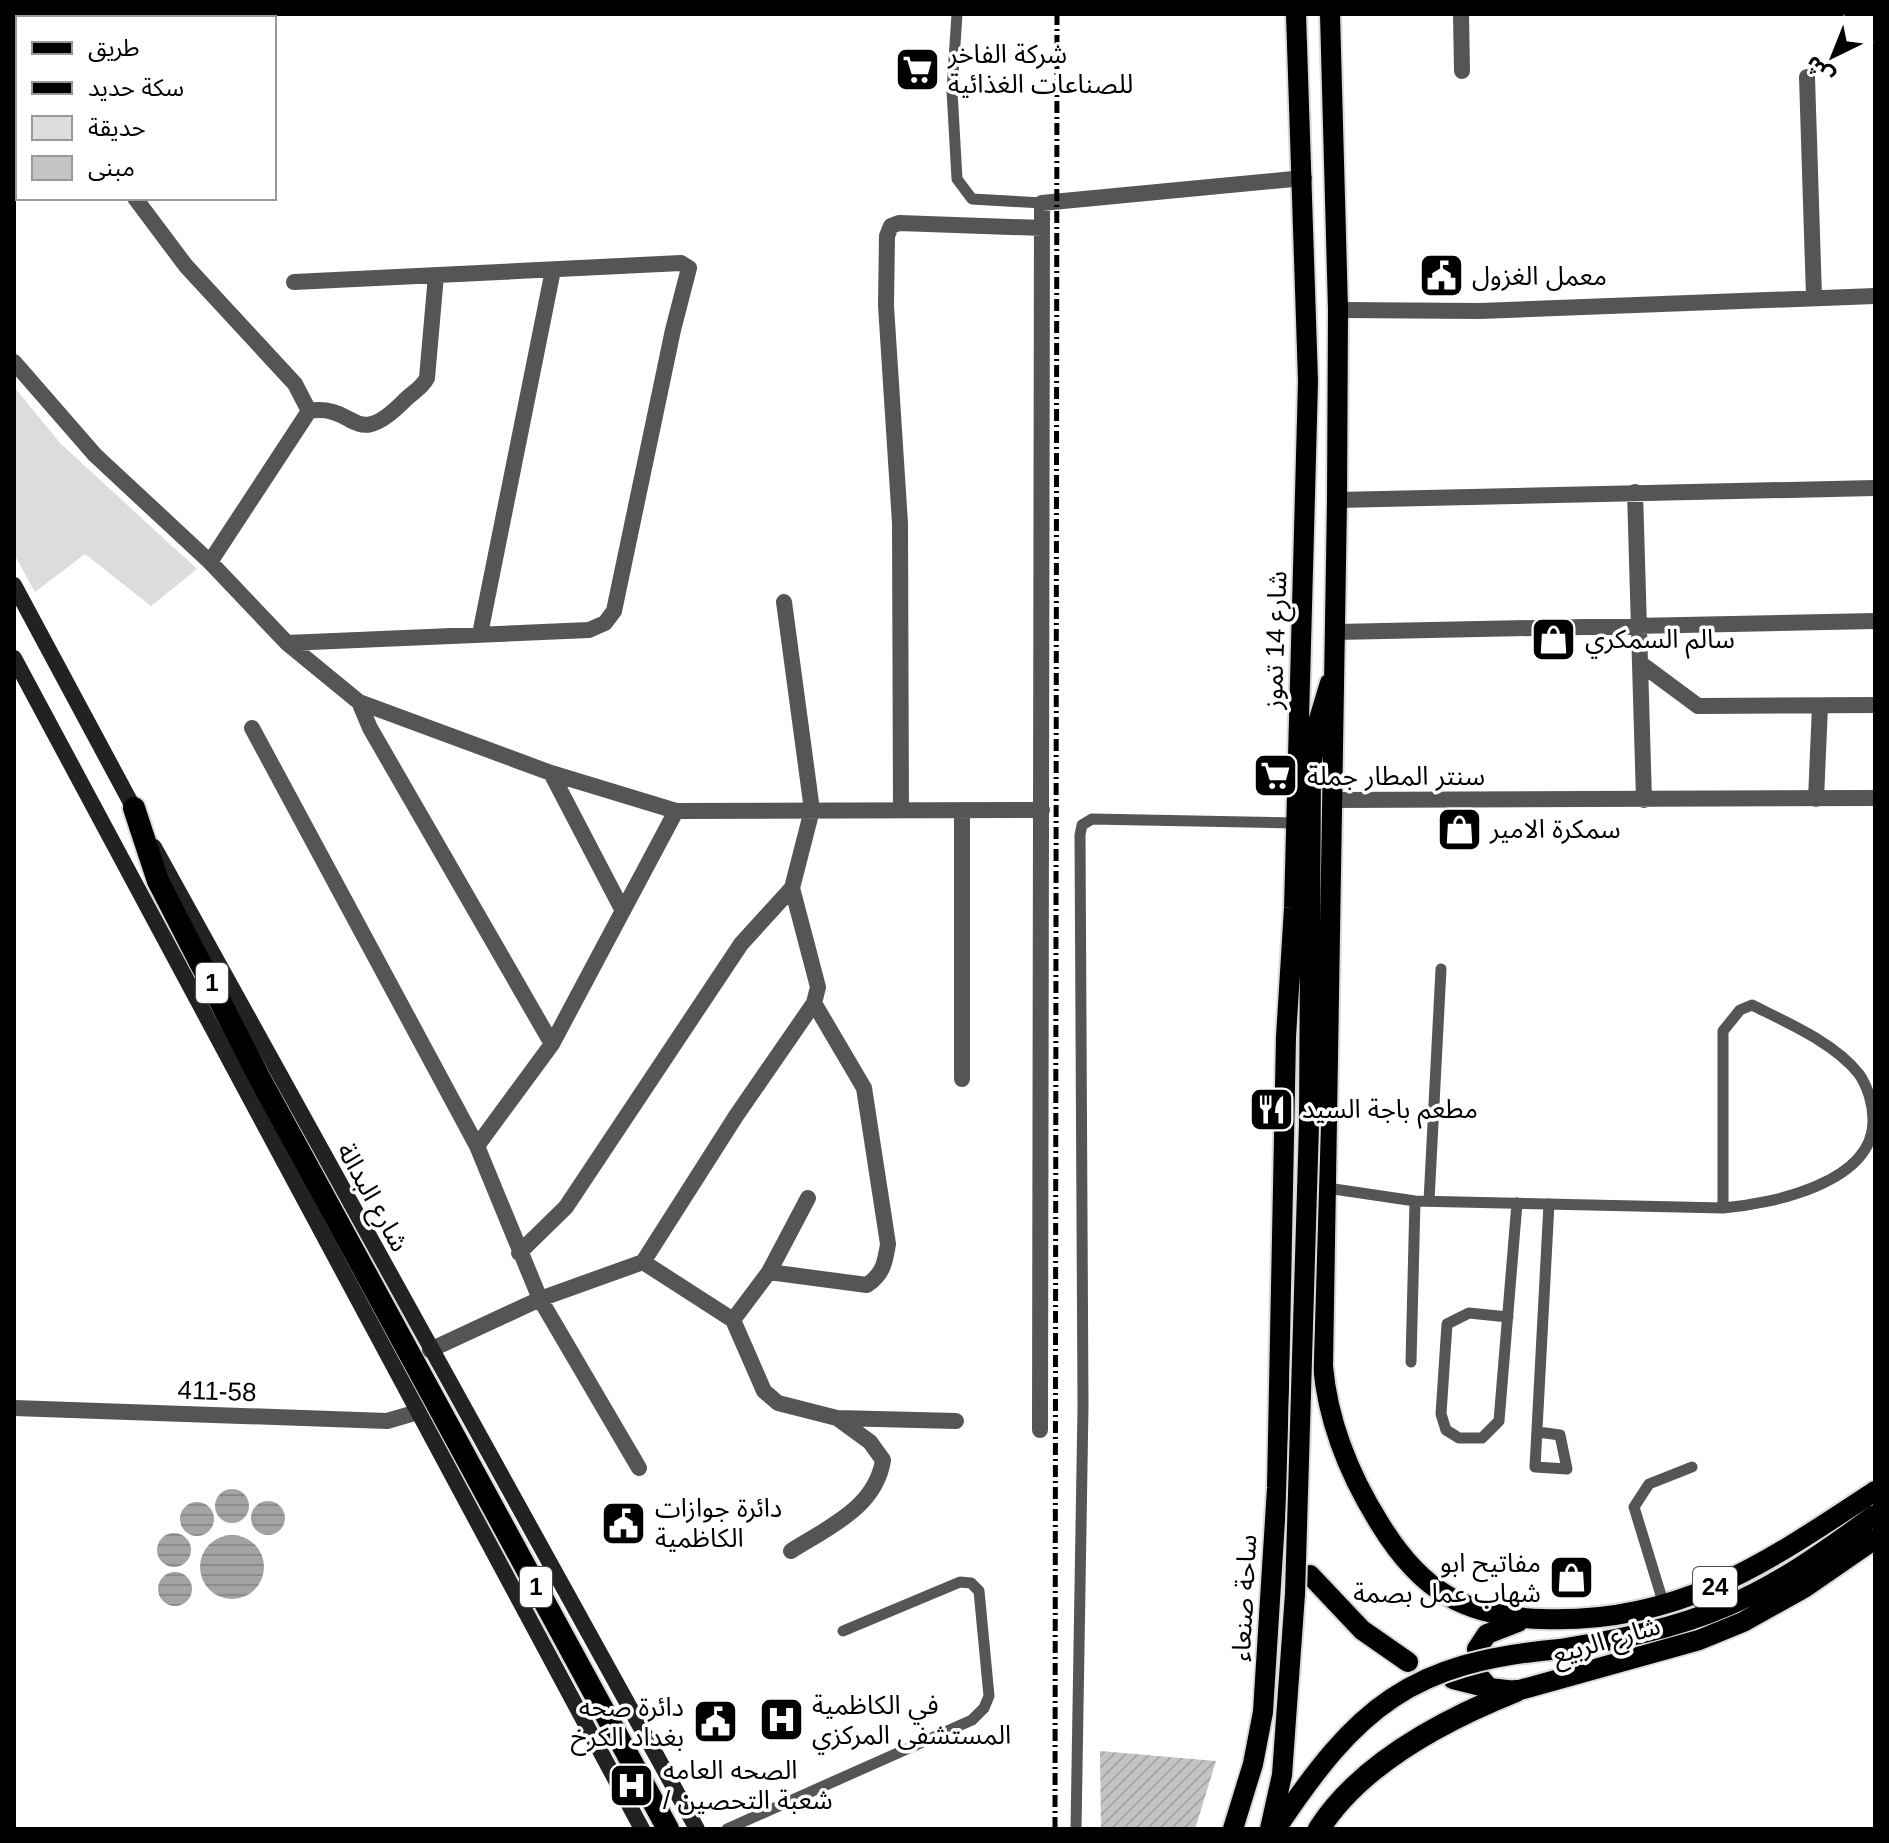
<svg xmlns="http://www.w3.org/2000/svg" width="1889" height="1843" viewBox="0 0 1889 1843" font-family="Arial,'Noto Sans Arabic',sans-serif">
<style>
.park{fill:#dcdcdc}
.water{fill:url(#water-rules)}
.building{fill:url(#building-hatch)}
.lines{fill:none;stroke-linecap:round;stroke-linejoin:round}
.primary-casing{stroke:#dbdbdb;stroke-width:24}
.trunk-casing{stroke:#dbdbdb;stroke-width:26}
.service{stroke:#555;stroke-width:11}
.minor{stroke:#555;stroke-width:16}
.tertiary{stroke:#555;stroke-width:16}
.secondary{stroke:#222;stroke-width:16}
.primary{stroke:#000;stroke-width:20}
.trunk{stroke:#000;stroke-width:22}
.rail{stroke:#000;stroke-width:5;stroke-dasharray:12 4 2 4;stroke-linecap:butt}
.primary-bridge-casing{stroke:#dbdbdb;stroke-width:24;stroke-linecap:butt}
.primary-bridge{stroke:#000;stroke-width:20}
.labels{text-anchor:middle;stroke-width:7;stroke-linejoin:round;paint-order:stroke}
.shield{fill:#fff;stroke:#4c4c4c;stroke-width:2}
.shield-label{font-size:24px;font-weight:bold;fill:#000}
.poi-label{font-size:26px;fill:#000;stroke:#fff;text-anchor:start}
.street-label{font-size:26px;fill:#000;stroke:#fff}
</style>
<defs>
<pattern id="water-rules" width="6" height="5" patternUnits="userSpaceOnUse" patternTransform="scale(2)"><rect width="6" height="5" fill="#a3a3a3"/><path d="M0 2.5h6" fill="none" stroke="#8b8b8b"/></pattern>
<pattern id="building-hatch" width="6" height="6" patternUnits="userSpaceOnUse" patternTransform="scale(2)"><rect width="6" height="6" fill="#c4c4c4"/><path d="M-1 1l2-2M0 6l6-6M5 7l2-2" fill="none" stroke="#a7a7a7"/></pattern>
</defs>
<rect width="100%" height="100%" fill="#fff"/>
<!-- park -->
<path class="park" d="M14,387L61,444L197,569L151,606L85,554L35,592L14,554Z"/>
<!-- water -->
<path class="water" d="M215 1506a17 17 0 1 1 34 0a17 17 0 1 1-34 0Z
M251 1518a17 17 0 1 1 34 0a17 17 0 1 1-34 0Z
M180 1519a17 17 0 1 1 34 0a17 17 0 1 1-34 0Z
M157 1550a17 17 0 1 1 34 0a17 17 0 1 1-34 0Z
M200 1567a32 32 0 1 1 64 0a32 32 0 1 1-64 0Z
M158 1589a17 17 0 1 1 34 0a17 17 0 1 1-34 0Z"/>
<!-- building -->
<path class="building" d="M1100,1751L1216,1761L1195,1829H1101Z"/>
<g class="lines">
<defs>
<path id="primary" d="M1330,14L1338,310L1337,500L1323,1366C1328,1423 1350,1476 1380,1524C1421,1591 1465,1617 1543,1619C1679,1624 1766,1563 1875,1491
M1309,1124L1311,770L1316,729L1330,683
M1310,1575L1362,1630L1408,1662
M1477,1649L1487,1634L1518,1622
M1560,1649C1616,1640 1674,1629 1727,1606C1780,1584 1829,1548 1875,1515
M1477,1674L1489,1688L1516,1691L1699,1640L1743,1622L1804,1588L1875,1539
M1453,1679L1489,1688
M1233,1829L1253,1764L1263,1712L1277,1488L1286,1037L1294,908L1308,381L1296,14"/>
<path id="trunk" d="M134,808L158,881L259,1077L668,1829
M1319,1829C1361,1763 1446,1719 1516,1691"/>
</defs>
<!-- primary casing -->
<use href="#primary" class="primary-casing"/>
<!-- trunk casing -->
<use href="#trunk" class="trunk-casing"/>
<!-- service -->
<path class="service" d="M957,14L952,91L957,179L972,199L1042,203
M1327,1188L1415,1201L1723,1208C1771,1204 1874,1183 1873,1120C1873,1105 1868,1087 1859,1074C1835,1043 1786,1022 1752,1005L1740,1010L1723,1031V1208
M1429,1201L1441,969
M1508,1317L1469,1313L1447,1324L1441,1414L1446,1430L1459,1438H1482L1499,1421L1517,1203
M1411,1362L1415,1201
M1538,1432L1560,1435L1567,1469L1535,1467L1549,1204
M1664,1605L1634,1507L1649,1484L1692,1467
M727,1829L972,1720L984,1708L989,1696L979,1591L971,1583L960,1582L843,1631
M1076,1829L1083,1407L1080,835L1082,825L1092,819L1296,823"/>
<!-- minor -->
<path class="minor" d="M1461,14L1462,71
M1807,77L1814,297
M14,135L18,132
M135,198L186,266L295,384L309,411
M1338,310L1480,311L1875,296
M14,362L95,455L210,562L287,643L359,702L551,773L676,811L1042,810
M1635,492L1644,800
M1337,500L1875,488
M210,562L309,411C357,403 353,453 405,400C413,392 422,388 427,378L436,275
M1336,632L1875,621
M480,634L553,270
M287,643L589,630L605,623L614,611L673,330L689,268L681,263L294,282
M1640,663L1698,706L1875,705
M359,702L370,728L552,1044
M252,728L477,1146L540,1299L639,1468
M551,773L623,911
M1816,799L1820,706
M1334,800L1875,798
M901,810L900,523L886,306L887,236L891,226L899,223L1042,228
M962,810V1079
M477,1146L552,1044L676,811
M519,1253L566,1207L741,944L792,888L812,810L784,602
M643,1262L733,1320L764,1391L778,1403L837,1418L870,1442L883,1460C876,1507 829,1527 791,1551
M769,1272L867,1285C883,1274 885,1263 888,1244L864,1088L814,1003
M733,1320L769,1272L808,1198
M430,1350L540,1299L643,1262L736,1116L814,1003L818,987L792,888
M837,1418L956,1421
M1040,1430L1042,203L1304,178"/>
<!-- tertiary -->
<path class="tertiary" d="M14,1408L387,1421L418,1412"/>
<!-- secondary -->
<path class="secondary" d="M14,585L138,816
M14,658L642,1829
M154,847L697,1829"/>
<!-- primary -->
<use href="#primary" class="primary"/>
<!-- trunk -->
<use href="#trunk" class="trunk"/>
<!-- rail -->
<path class="rail" d="M1055,1829L1057,14"/>
<defs>
<path id="primary-bridge" d="M1270,1829L1282,1775L1295,1594L1309,1124
M1276,1829C1357,1707 1410,1662 1560,1649"/>
</defs>
<!-- primary-bridge casing -->
<use href="#primary-bridge" class="primary-bridge-casing"/>
<!-- primary-bridge -->
<use href="#primary-bridge" class="primary-bridge"/>
</g>
<!-- icons -->
<defs>
<symbol id="supermarket-square" viewBox="-11 -11 22 22"><rect x="-9" y="-9" width="18" height="18" rx="4" fill="#000" stroke="#fff"/><path d="M-6-5.5h2.5l.6 2H6L4.5 2H-2.5L-4.4-4H-6ZM-1.5 3.2a1.3 1.3 0 1 0 .1 0ZM3 3.2a1.3 1.3 0 1 0 .1 0Z" fill="#fff"/></symbol>
<symbol id="civic-square" viewBox="-11 -11 22 22"><rect x="-9" y="-9" width="18" height="18" rx="4" fill="#000" stroke="#fff"/><path d="M-.6-6.5H3V-4.5H.6V-3L4-1V1h2V6H-6V1h2V-1L-.6-3ZM-1.2 2.5V6h2.4V2.5Z" fill="#fff"/></symbol>
<symbol id="shop-square" viewBox="-11 -11 22 22"><rect x="-9" y="-9" width="18" height="18" rx="4" fill="#000" stroke="#fff"/><path d="M-5-2.5h2.3a2.7 3.5 0 0 1 5.4 0H5L5.5 6h-11ZM-1.5-2.5h3a1.5 2.3 0 0 0-3 0Z" fill="#fff"/></symbol>
<symbol id="restaurant-square" viewBox="-11 -11 22 22"><rect x="-9" y="-9" width="18" height="18" rx="4" fill="#000" stroke="#fff"/><path d="M-5-6h1v4h1v-4h1v4h1v-4h1v5L-1.5 .5V6h-2V.5L-5-1ZM5-6V6H3V1.5H1.5Q1.5-4 5-6Z" fill="#fff"/></symbol>
<symbol id="hospital-square" viewBox="-11 -11 22 22"><rect x="-9" y="-9" width="18" height="18" rx="4" fill="#000" stroke="#fff"/><path d="M-5-5h3v3.5h4V-5h3V5h-3V1.5h-4V5h-3Z" fill="#fff"/></symbol>
</defs>
<g fill-rule="evenodd">
<use href="#supermarket-square" x="892" y="44" width="51" height="51"/>
<use href="#civic-square" x="1416" y="250" width="51" height="51"/>
<use href="#shop-square" x="1528" y="614" width="51" height="51"/>
<use href="#supermarket-square" x="1250" y="750" width="51" height="51"/>
<use href="#shop-square" x="1434" y="804" width="51" height="51"/>
<use href="#restaurant-square" x="1246" y="1084" width="51" height="51"/>
<use href="#civic-square" x="598" y="1498" width="51" height="51"/>
<use href="#shop-square" x="1546" y="1552" width="51" height="51"/>
<use href="#hospital-square" x="756" y="1694" width="51" height="51"/>
<use href="#civic-square" x="690" y="1696" width="51" height="51"/>
<use href="#hospital-square" x="606" y="1760" width="51" height="51"/>
</g>
<g class="labels">
<!-- shield labels -->
<g class="shield">
<rect x="196" y="963" width="32" height="40" rx="6"/>
<rect x="520" y="1567" width="32" height="40" rx="6"/>
<rect x="1693" y="1567" width="44" height="40" rx="6"/>
</g>
<g class="shield-label">
<text x="212" y="991">1</text>
<text x="536" y="1595">1</text>
<text x="1715" y="1595">24</text>
</g>
<!-- poi labels -->
<g class="poi-label">
<text x="948" y="63">شركة الفاخر<tspan x="948" dy="30">للصناعات الغذائية</tspan></text>
<text x="1472" y="285">معمل الغزول</text>
<text x="1585" y="648">سالم السمكري</text>
<text x="1307" y="785">سنتر المطار جملة</text>
<text x="1490" y="838">سمكرة الامير</text>
<text x="1302" y="1118">مطعم باجة السيد</text>
<text x="655" y="1517">دائرة جوازات<tspan x="655" dy="30">الكاظمية</tspan></text>
<text x="1541" y="1572" text-anchor="end">مفاتيح ابو<tspan x="1541" dy="30">شهاب عمل بصمة</tspan></text>
<text x="812" y="1714">في الكاظمية<tspan x="812" dy="30">المستشفى المركزي</tspan></text>
<text x="684" y="1716" text-anchor="end">دائرة صحه<tspan x="684" dy="30">بغداد الكرخ</tspan></text>
<text x="663" y="1779">الصحه العامه<tspan x="663" dy="30">/ شعبة التحصين</tspan></text>
</g>
<!-- street labels -->
<g class="street-label">
<text transform="translate(1275 640) rotate(-88)" y="9">شارع 14 تموز</text>
<text transform="translate(373 1197) rotate(61)" y="9">شارع البدالة</text>
<text transform="translate(217 1391) rotate(2)" y="9">411-58</text>
<text transform="translate(1244 1598) rotate(-87)" y="9">ساحة صنعاء</text>
<text transform="translate(1606 1640) rotate(-16)" y="9">شارع الربيع</text>
</g>
</g>
<!-- border -->
<rect width="1889" height="1843" fill="none" stroke="#000000" stroke-width="32"/>
<!-- legend -->
<rect x="16" y="16" width="260" height="184" fill="#ffffff" stroke="#999999" stroke-width="2"/>
<rect x="32" y="42" width="40" height="12" fill="#000000" stroke="#999999" stroke-width="2"/>
<text x="88" y="56" font-size="24" fill="#000000">طريق</text>
<rect x="32" y="82" width="40" height="12" fill="#000000" stroke="#999999" stroke-width="2"/>
<text x="88" y="96" font-size="24" fill="#000000">سكة حديد</text>
<rect x="32" y="116" width="40" height="24" fill="#dcdcdc" stroke="#999999" stroke-width="2"/>
<text x="88" y="136" font-size="24" fill="#000000">حديقة</text>
<rect x="32" y="156" width="40" height="24" fill="#c4c4c4" stroke="#999999" stroke-width="2"/>
<text x="88" y="176" font-size="24" fill="#000000">مبنى</text>
<!-- north arrow -->
<g transform="translate(1833 56) rotate(223)" stroke="#ffffff" stroke-width="6" paint-order="stroke">
<path d="M0-6L14 30L0 20L-14 30Z" fill="#000000"/>
<text y="-12" font-size="22" font-weight="bold" text-anchor="middle" fill="#000000">ش</text>
</g>
</svg>
